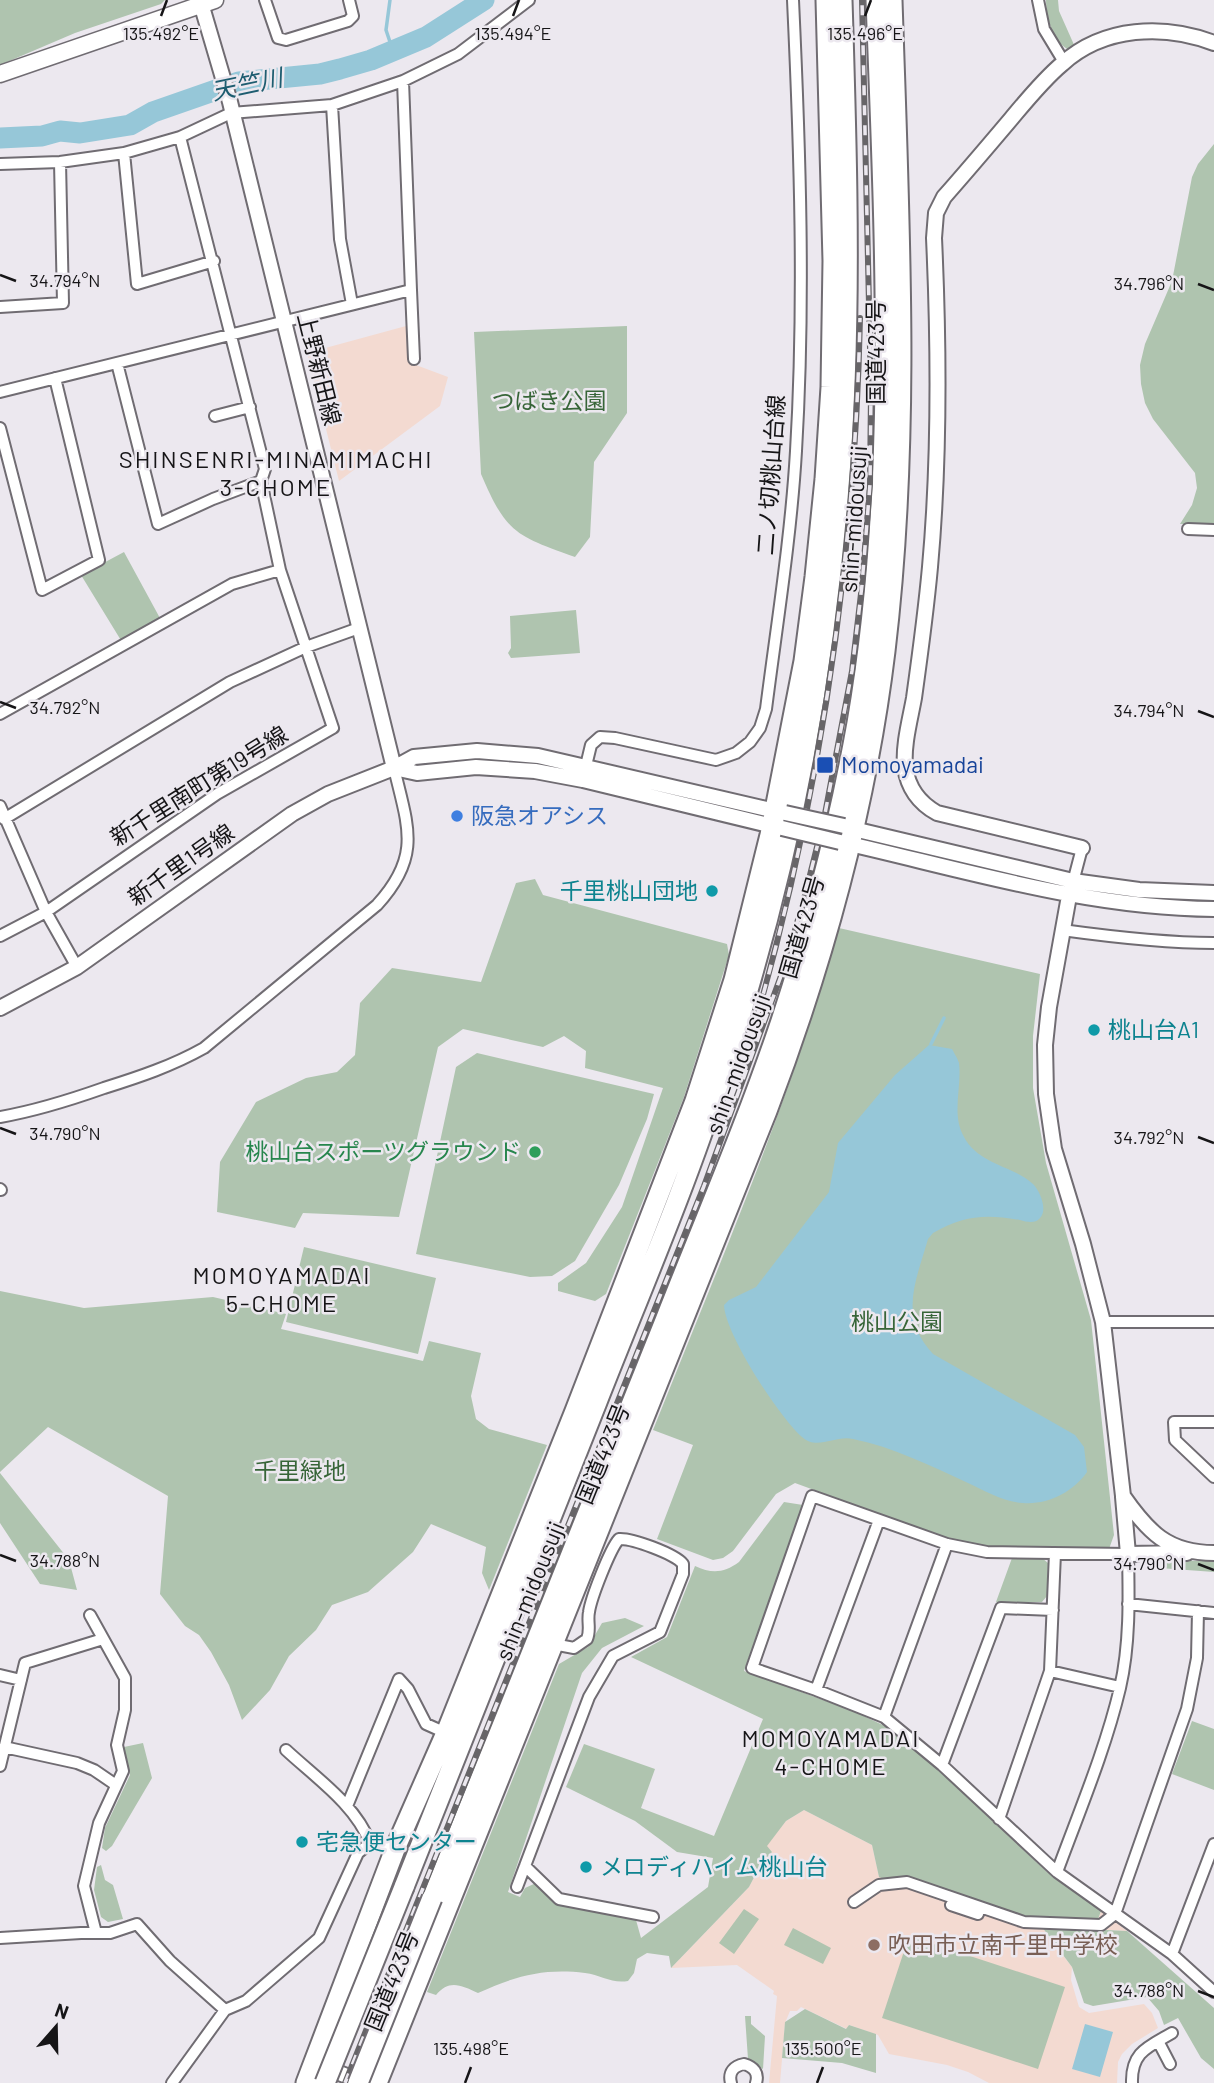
<svg xmlns="http://www.w3.org/2000/svg" width="1214" height="2083" viewBox="0 0 1214 2083" font-family="Barlow,'Noto Sans JP',sans-serif">
<style>
.education{fill:#f3dad1}
.green{fill:#afc4af}
.water{fill:#96c7d8}
.lines{fill:none;stroke-linecap:round;stroke-linejoin:round}
.stream{stroke:#96c7d8;stroke-width:3.5}
.river{stroke:#96c7d8;stroke-width:21}
.street-casing{stroke:#706c72;stroke-width:14}
.secondary-casing{stroke:#706c72;stroke-width:18}
.primary-casing{stroke:#706c72;stroke-width:19}
.highway-casing{stroke:#706c72;stroke-width:23}
.street{stroke:#fff;stroke-width:10}
.secondary{stroke:#fff;stroke-width:14}
.primary{stroke:#fff;stroke-width:16}
.highway{stroke:#fff;stroke-width:19}
.rail-casing{stroke:#676568;stroke-width:6}
.rail{stroke:#ece8ef;stroke-width:3.5;stroke-dasharray:10;stroke-linecap:butt}
.secondary-bridge-casing{stroke:#706c72;stroke-width:18;stroke-linecap:butt}
.highway-bridge-casing{stroke:#706c72;stroke-width:23;stroke-linecap:butt}
.secondary-bridge{stroke:#fff;stroke-width:14}
.highway-bridge{stroke:#fff;stroke-width:19}
.ticks{fill:none;stroke:#161517;stroke-width:2.5}
.transit-dot{fill:#1a4fb4;stroke:#ece8ef;stroke-width:2.5}
.shop-dot{fill:#3f7fe0;stroke:#ece8ef;stroke-width:2.5}
.culture-dot{fill:#0f9aa8;stroke:#ece8ef;stroke-width:2.5}
.leisure-dot{fill:#2e9e5b;stroke:#ece8ef;stroke-width:2.5}
.education-dot{fill:#8d6e63;stroke:#ece8ef;stroke-width:2.5}
.labels{text-anchor:middle;stroke-width:5;stroke-linejoin:round;paint-order:stroke}
.street-label{font-size:23px;fill:#161517;stroke:#ece8ef}
.park-label{font-size:23px;fill:#376538;stroke:#ece8ef}
.transit-label{font-size:23px;fill:#164399;stroke:#ece8ef;text-anchor:start}
.shop-label{font-size:23px;fill:#366cbe;stroke:#ece8ef;text-anchor:start}
.culture-label{font-size:23px;fill:#0d838f;stroke:#ece8ef;text-anchor:start}
.leisure-label{font-size:23px;fill:#27864d;stroke:#ece8ef;text-anchor:end}
.education-label{font-size:23px;fill:#785e54;stroke:#ece8ef;text-anchor:start}
.water-label{font-size:24px;font-style:italic;fill:#1e5d70;stroke:#ece8ef}
.neighbourhood-label{font-size:24px;letter-spacing:2px;fill:#161517;stroke:#ece8ef}
.ticks-label{font-size:18px;text-anchor:middle;fill:#161517;stroke:#ece8ef;stroke-width:5;stroke-linejoin:round;paint-order:stroke}
</style>
<rect width="100%" height="100%" fill="#ece8ef"/>
<!-- education -->
<path class="education" d="M406,326L408,362L448,377L440,406L339,481L307,353Z
M804,1810L872,1845L879,1877L899,1876L1023,1918L1097,1922L1101,1911L1127,1931L1043,1927L1047,1935L1072,1967L1071,1980L1079,2007L1089,2013L1144,2004L1152,2013L1158,2028L1132,2044L1122,2054L1118,2062L1117,2083H989L968,2072L947,2065L889,2054L878,2035L849,2025L847,2029L801,2007L797,2011H790L785,2023L780,2083H769L777,1996L773,1994L774,1991L737,1965L671,1968L749,1887L760,1866L772,1852L766,1846L786,1821Z"/>
<!-- green -->
<path class="green" d="M0,0H165L161,4L75,33L0,65Z
M1046,0H1058L1059,11L1075,47L1070,50C1053,44 1046,17 1046,0Z
M1214,144V524H1180L1192,505L1197,488L1195,473L1153,419L1145,403L1141,384L1140,365L1145,344L1172,281L1192,177L1198,164Z
M627,326V413L594,462L590,537L575,557C516,536 506,533 481,474L474,332Z
M124,552L161,620L122,642L81,575Z
M576,610L580,653L511,658L508,653L511,648L510,616Z
M535,879L543,895L727,944L729,955L684,1097L606,1294L595,1301L558,1291V1283L586,1263L622,1207L663,1088L585,1068L586,1051L564,1036L543,1047L463,1029L438,1047L399,1217L303,1213L295,1228L217,1212L220,1162L256,1102L306,1078L337,1072L355,1055L360,1003L392,968L481,982L516,883Z
M839,928L1040,974L1033,1036V1088L1046,1163L1091,1320L1114,1535L1109,1549L984,1547L945,1538L795,1483L776,1494L733,1551L723,1558L713,1560L657,1539L693,1445L653,1430C719,1264 791,1099 839,928Z
M477,1053L654,1094L647,1119L619,1185L575,1261L552,1276L530,1277L416,1254L456,1067Z
M304,1247L436,1278L418,1354L286,1322Z
M0,1291L84,1308L213,1297L286,1314L281,1329L423,1361L429,1341L481,1353L471,1396L476,1419L489,1429L547,1445L489,1590L482,1573L486,1547L431,1524L413,1552L368,1592L332,1605L316,1630L289,1656L270,1690L242,1720L229,1685L211,1652L199,1635L185,1626L160,1594L168,1496L48,1427L0,1472Z
M0,1473L69,1560L77,1590L40,1584L0,1523Z
M784,1502L803,1505L744,1671L853,1711L887,1727L918,1751L1047,1872L1101,1911L1097,1922L1023,1918L899,1876L887,1880L879,1877L872,1845L804,1810L786,1821L767,1846L772,1852L760,1866L749,1887L671,1968L669,1956L647,1953L637,1959L634,1973L628,1981C612,1984 601,1975 585,1973C544,1968 515,1976 478,1993C461,1985 449,1979 436,1995L427,1992L559,1664L588,1647L602,1623L625,1618L644,1626L602,1648L582,1673L508,1892L520,1897L525,1888L536,1883L559,1905L636,1920L641,1938L708,1887L713,1858L677,1852L635,1821L566,1787L584,1744L655,1769L641,1808L714,1836L763,1719L631,1657L667,1637L695,1566C712,1574 724,1573 739,1562Z
M1012,1558H1042L1048,1563L1047,1596L1042,1602H996Z
M1147,1560L1214,1561V1572L1146,1567Z
M1192,1721L1214,1729V1790L1172,1774Z
M143,1743L152,1778L112,1846L106,1851L102,1848L105,1828L130,1775L124,1747Z
M101,1865L105,1880L113,1885L123,1919L108,1922L101,1917L94,1890L97,1867Z
M744,1909L759,1919L734,1954L719,1943Z
M1042,1927L1127,1931L1214,2008V2069L1201,2058L1178,2018L1164,2025L1159,2011L1147,1997L1093,2006L1084,2003L1072,1967Z
M793,1928L831,1948L823,1964L784,1945Z
M909,1936L1065,1987L1038,2069L882,2018Z
M805,2009L846,2029L849,2025L876,2034V2073L842,2063L782,2058L785,2022Z
M745,2016H751V2024L765,2036L763,2069L748,2059Z"/>
<!-- water -->
<path class="water" d="M929,1045L952,1049C954,1053 958,1059 959,1063C962,1088 951,1114 964,1137C979,1165 1012,1165 1033,1184C1040,1191 1048,1210 1040,1218C1035,1224 1027,1222 1020,1220C986,1214 964,1215 933,1233L928,1239C916,1281 898,1317 933,1354L1075,1435L1084,1447L1087,1472C1073,1492 1048,1505 1023,1503C1004,1502 985,1491 968,1483C931,1466 893,1447 853,1439C835,1435 817,1451 802,1437C779,1417 725,1334 724,1305L729,1300L756,1287L829,1192L838,1143L895,1075Z
M1085,2024L1113,2032L1100,2077L1072,2069Z"/>
<g class="lines">
<!-- stream -->
<path class="stream" d="M390,0L386,30L393,51
M931,1044L944,1018"/>
<!-- river -->
<path class="river" d="M0,138L42,136L60,131L80,133L130,125L153,112L239,82L320,74L340,69L371,60L426,37L484,0"/>
<defs>
<path id="street" d="M265,0L278,38L286,40L348,21L353,16L349,0
M1038,0L1044,29L1064,62
M332,105L340,239L352,304
M124,153L137,284L214,261
M0,164L60,162L124,153L180,137L231,113L332,105L403,81L458,54L529,0
M411,290L414,359
M0,307L63,303L60,162
M117,363L158,524L213,499L261,481
M0,392L411,290L403,81
M215,416L250,407
M0,428L42,590L99,560L55,378
M1188,529L1214,530
M0,714L232,584L280,570
M584,774L591,745L600,737L615,738L716,760L736,753L750,742L760,728L766,709C777,623 791,537 796,451C805,301 800,150 793,0
M0,806L46,912L77,967
M4,819L230,682L306,647L359,628
M1072,886L1082,848
M1062,930C1113,937 1163,943 1214,943
M0,936L46,912L217,794L333,728L280,570L261,481L265,469L180,137
M0,1117C35,1111 70,1100 104,1088C139,1077 172,1066 204,1048L377,905C422,856 408,827 394,768
M0,1189L1,1190
M1103,1322H1214
M1214,1422H1174L1175,1440L1214,1477
M1128,1604L1214,1613
M90,1615L125,1678V1710L117,1745L123,1771L99,1823L84,1886L96,1933
M1050,1671L1120,1687
M0,1675L21,1680
M816,1690L879,1520
M884,1717L947,1544
M4,1747L77,1763L94,1770L116,1785
M286,1750C315,1777 356,1805 370,1843
M942,1765L1001,1608L1053,1610
M0,1766L25,1663L103,1639
M347,1806L399,1679L408,1689L426,1724L446,1733
M999,1819L1050,1671L1055,1553
M525,1866L559,1899L653,1917
M1057,1872C1079,1812 1105,1751 1120,1688C1130,1645 1129,1598 1128,1554L987,1552L947,1544L812,1496L752,1668L816,1690L884,1717L942,1765L1057,1872L1172,1954L1214,1992
M517,1887L589,1697L613,1656L660,1632L683,1574V1564C675,1554 632,1538 619,1539C610,1549 591,1598 589,1612C587,1621 591,1630 587,1639L574,1648L553,1644
M854,1902L879,1885L907,1882L1024,1922L1101,1925L1115,1914L1187,1709L1197,1658L1198,1611
M951,1905L978,1914
M0,1938L81,1933H110L137,1924L170,1961L225,2010
M1172,1954L1214,1844
M1158,2041L1170,2064
M172,2083L225,2010L246,2001L319,1938L358,1853L370,1843L379,1842L395,1849
M731,2083C728,2072 734,2066 744,2064C754,2067 759,2073 756,2083
M1132,2083C1131,2052 1148,2047 1172,2033"/>
<path id="secondary" d="M200,0L230,102L394,768
M394,768L417,773L476,767L535,771L583,780L781,828
M845,827L1073,881L1139,890L1214,893
M841,842C965,870 1086,908 1214,909
M1082,848L937,813C919,803 908,788 905,767C903,745 910,720 914,698C920,655 926,611 930,567C940,457 939,347 934,238L936,213L944,197C967,171 989,145 1011,119C1027,100 1043,80 1062,64C1104,26 1164,24 1214,43
M1069,896L1049,1007L1045,1045L1046,1094L1054,1149L1083,1244L1103,1322L1123,1496C1148,1532 1168,1553 1214,1553
M0,1008L77,967L292,814L328,794L394,768L414,757L477,751L538,756L784,813
M1123,1497L1128,1554L1187,1553
M322,2066L364,2083"/>
<path id="primary" d="M0,74L215,0"/>
<path id="highway" d="M404,1887C468,1725 532,1563 597,1402C639,1295 685,1189 720,1080C755,974 784,865 804,756C827,633 841,509 845,384C850,256 846,128 842,0
M432,1898C511,1705 589,1511 666,1318C705,1219 747,1122 781,1021C813,924 839,824 857,723C898,484 885,241 876,0
M306,2083L395,1849L446,1733L575,1411L695,1101L734,980L770,835L804,661L815,577L825,479L831,387L833,261L826,0
M377,2083L767,1111C823,964 866,808 885,651C911,435 899,217 892,0"/>
</defs>
<!-- street casing -->
<use href="#street" class="street-casing"/>
<!-- secondary casing -->
<use href="#secondary" class="secondary-casing"/>
<!-- primary casing -->
<use href="#primary" class="primary-casing"/>
<!-- highway casing -->
<use href="#highway" class="highway-casing"/>
<!-- street -->
<use href="#street" class="street"/>
<!-- secondary -->
<use href="#secondary" class="secondary"/>
<!-- primary -->
<use href="#primary" class="primary"/>
<!-- highway -->
<use href="#highway" class="highway"/>
<defs>
<path id="rail" d="M758,1013C822,787 855,553 860,318
M345,2083L704,1186L785,965L805,895L824,819L852,671L862,585L870,484L871,392L862,0"/>
</defs>
<!-- rail casing -->
<use href="#rail" class="rail-casing"/>
<!-- rail -->
<use href="#rail" class="rail"/>
<defs>
<path id="secondary-bridge" d="M785,813L844,826
M782,828L840,842"/>
<path id="highway-bridge" d="M325,2083L404,1887
M358,2083L432,1898"/>
</defs>
<!-- secondary-bridge casing -->
<use href="#secondary-bridge" class="secondary-bridge-casing"/>
<!-- highway-bridge casing -->
<use href="#highway-bridge" class="highway-bridge-casing"/>
<!-- secondary-bridge -->
<use href="#secondary-bridge" class="secondary-bridge"/>
<!-- highway-bridge -->
<use href="#highway-bridge" class="highway-bridge"/>
</g>
<!-- ticks -->
<path class="ticks" d="M161,16L167,0M513,16L519,0M865,16L871,0M0,275L16,281M1198,284L1214,290M0,702L16,708M1198,711L1214,717M0,1128L16,1134M1198,1137L1214,1143M0,1555L16,1561M1198,1564L1214,1570M1198,1991L1214,1997M465,2083L471,2067M817,2083L823,2067"/>
<!-- markers -->
<rect class="transit-dot" x="816" y="756" width="18" height="18" rx="3.5"/>
<circle class="shop-dot" cx="457" cy="816" r="7"/>
<g class="culture-dot">
<circle cx="712" cy="891" r="7"/>
<circle cx="1094" cy="1030" r="7"/>
<circle cx="302" cy="1842" r="7"/>
<circle cx="586" cy="1867" r="7"/>
</g>
<circle class="leisure-dot" cx="535" cy="1152" r="7"/>
<circle class="education-dot" cx="874" cy="1945" r="7"/>
<g class="labels">
<!-- street labels -->
<g class="street-label">
<text transform="translate(876 352) rotate(-90)" y="8">国道423号</text>
<text transform="translate(319 369) rotate(76)" y="8">上野新田線</text>
<text transform="translate(771 475) rotate(-86)" y="8">二ノ切桃山台線</text>
<text transform="translate(854 519) rotate(-86)" y="8">shin-midousuji</text>
<text transform="translate(199 786) rotate(-32)" y="8">新千里南町第19号線</text>
<text transform="translate(181 865) rotate(-35)" y="8">新千里1号線</text>
<text transform="translate(802 927) rotate(-74)" y="8">国道423号</text>
<text transform="translate(738 1064) rotate(-70)" y="8">shin-midousuji</text>
<text transform="translate(603 1454) rotate(-68)" y="8">国道423号</text>
<text transform="translate(530 1591) rotate(-68)" y="8">shin-midousuji</text>
<text transform="translate(392 1981) rotate(-68)" y="8">国道423号</text>
</g>
<!-- park labels -->
<g class="park-label">
<text x="549" y="409">つばき公園</text>
<text x="897" y="1330">桃山公園</text>
<text x="300" y="1479">千里緑地</text>
</g>
<!-- transit labels -->
<g class="transit-label">
<text x="841" y="773">Momoyamadai</text>
</g>
<!-- shop labels -->
<g class="shop-label">
<text x="471" y="824">阪急オアシス</text>
</g>
<!-- culture labels -->
<g class="culture-label">
<text x="698" y="899" text-anchor="end">千里桃山団地</text>
<text x="1108" y="1038">桃山台A1</text>
<text x="316" y="1850">宅急便センター</text>
<text x="600" y="1875">メロディハイム桃山台</text>
</g>
<!-- leisure labels -->
<g class="leisure-label">
<text x="521" y="1160">桃山台スポーツグラウンド</text>
</g>
<!-- education labels -->
<g class="education-label">
<text x="888" y="1953">吹田市立南千里中学校</text>
</g>
<!-- water labels -->
<g class="water-label">
<text transform="translate(247 85) rotate(-12)" y="8">天竺川</text>
</g>
<!-- neighbourhood labels -->
<g class="neighbourhood-label">
<text x="276" y="468">SHINSENRI-MINAMIMACHI<tspan x="276" dy="28">3-CHOME</tspan></text>
<text x="282" y="1284">MOMOYAMADAI<tspan x="282" dy="28">5-CHOME</tspan></text>
<text x="831" y="1747">MOMOYAMADAI<tspan x="831" dy="28">4-CHOME</tspan></text>
</g>
</g>
<g class="ticks-label">
<text x="513" y="40">135.494°E</text>
<text x="865" y="40">135.496°E</text>
<text x="161" y="40">135.492°E</text>
<text x="65" y="287">34.794°N</text>
<text x="1149" y="290">34.796°N</text>
<text x="65" y="714">34.792°N</text>
<text x="1149" y="717">34.794°N</text>
<text x="65" y="1140">34.790°N</text>
<text x="1149" y="1144">34.792°N</text>
<text x="65" y="1567">34.788°N</text>
<text x="1149" y="1570">34.790°N</text>
<text x="1149" y="1997">34.788°N</text>
<text x="471" y="2055">135.498°E</text>
<text x="823" y="2055">135.500°E</text>
</g>
<!-- north arrow -->
<g transform="translate(56 2027) rotate(20)" stroke="#ece8ef" stroke-width="5" paint-order="stroke">
<path d="M0-5L12 26L0 18L-12 26Z" fill="#161517"/>
<text y="-10" font-size="19" font-weight="bold" text-anchor="middle" fill="#161517">N</text>
</g>
</svg>
